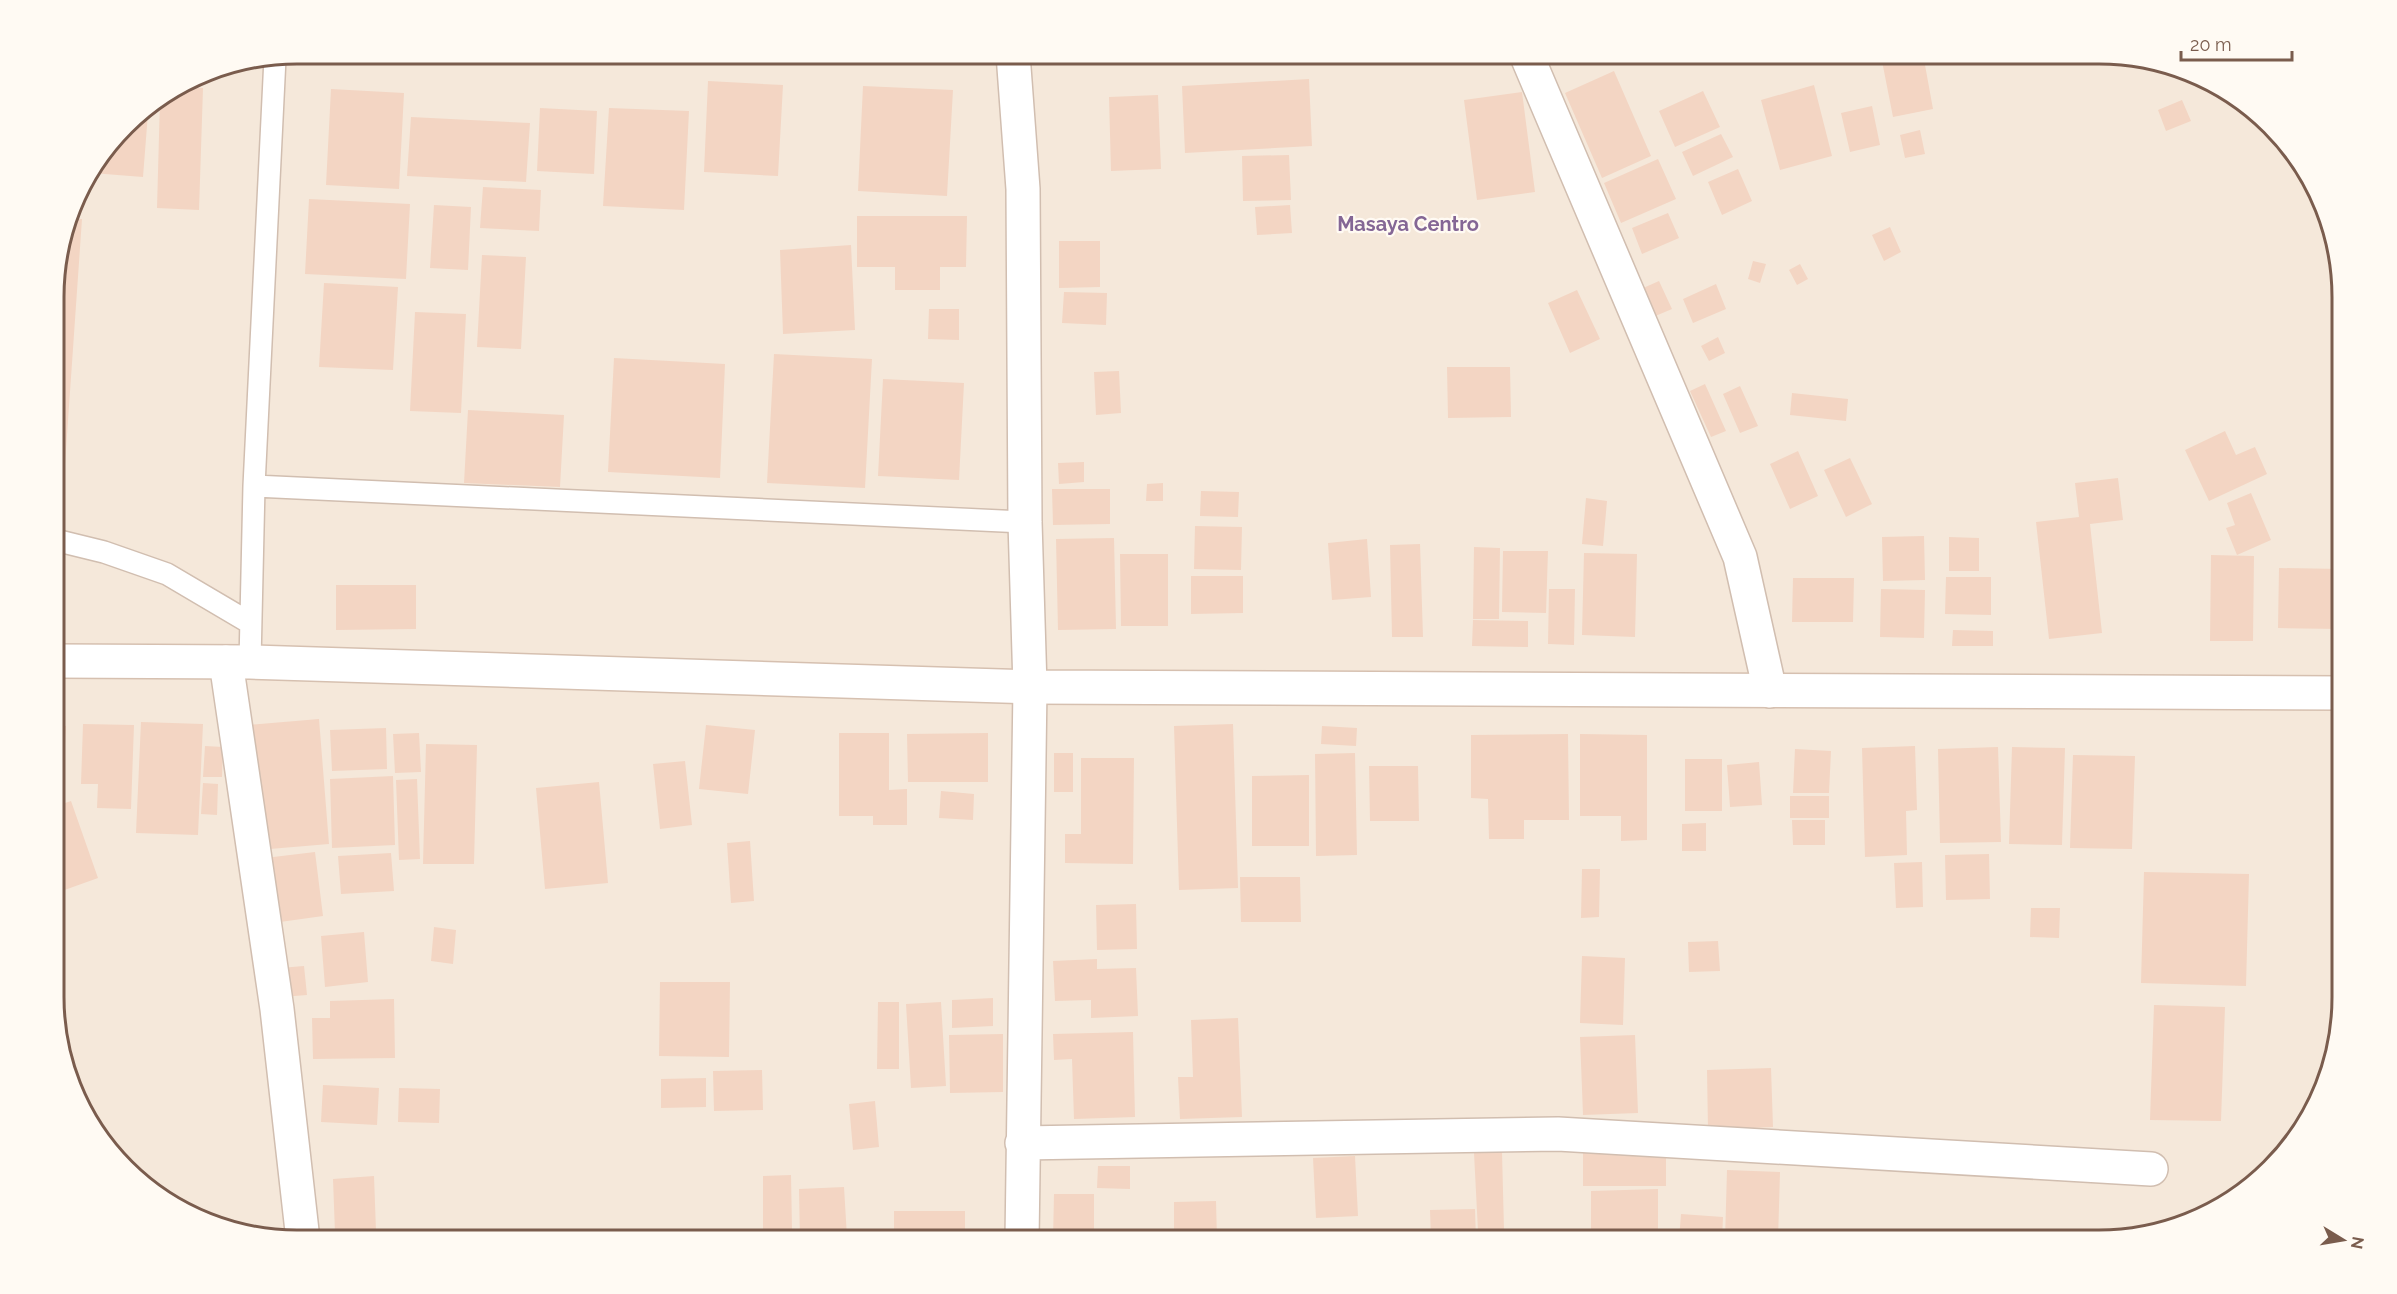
<svg xmlns="http://www.w3.org/2000/svg" width="2397" height="1294" viewBox="0 0 2397 1294" font-family="Raleway,sans-serif">
<style>
.residential{fill:#f5e8da}
.building{fill:#f3d5c3}
.lines{fill:none;stroke-linecap:round;stroke-linejoin:round}
.service-casing{stroke:#d1beb0;stroke-width:24}
.minor-casing{stroke:#d1beb0;stroke-width:36}
.secondary-casing{stroke:#d6c0b0;stroke-width:36}
.service{stroke:#fff;stroke-width:21}
.minor{stroke:#fff;stroke-width:33}
.secondary{stroke:#fff;stroke-width:33}
.labels{text-anchor:middle;stroke-width:4.5;stroke-linejoin:round;paint-order:stroke}
.quarter-label{font-size:20px;font-weight:bold;fill:#846695;stroke:#fffaf3}
.rim{fill:none;stroke:#7a5c4d;stroke-width:3}
</style>
<rect width="100%" height="100%" fill="#fdf6ec"/>
<!-- residential -->
<path class="residential" d="M298,54H2099L2208,79L2260,115L2302,162L2341,266L2343,997L2318,1105L2282,1157L2234,1199L2177,1227L2115,1239L298,1240L189,1215L137,1179L95,1132L56,1029L55,281L79,189L137,115L205,72Z"/>
<!-- building -->
<path class="building" d="M1917,54H1923L1933,109L1893,117L1882,61Z
M1614,71L1651,156L1602,178L1565,93Z
M1309,79L1312,146L1185,153L1182,86Z
M708,81L783,85L778,176L704,172Z
M1814,85L1832,156L1780,170L1761,100Z
M863,86L953,90L947,196L858,191Z
M181,87L203,88L199,210L157,208L160,100Z
M331,89L404,93L399,189L326,185Z
M1703,91L1720,127L1675,147L1659,111Z
M1522,92L1535,192L1477,200L1464,100Z
M1158,95L1161,169L1111,171L1109,97Z
M2182,100L2191,121L2166,131L2158,110Z
M1872,106L1880,145L1850,152L1841,113Z
M540,108L597,111L594,174L537,171Z
M609,108L689,111L684,210L603,206Z
M140,112L148,113L143,177L92,173Z
M411,117L530,123L526,182L407,176Z
M1920,130L1925,154L1905,158L1900,135Z
M1721,134L1733,157L1693,176L1682,152Z
M1289,155L1291,200L1243,201L1242,156Z
M1658,159L1676,199L1621,223L1604,183Z
M1738,169L1752,201L1722,215L1708,182Z
M483,187L541,190L539,231L480,228Z
M309,199L410,204L406,279L305,274Z
M434,205L471,207L468,270L430,268Z
M1290,205L1292,233L1257,235L1255,207Z
M1668,213L1679,238L1642,254L1632,228Z
M857,216H967L966,267H940V290H895V267H857Z
M71,219H82L62,507L55,506V281Z
M1890,227L1901,252L1884,261L1872,235Z
M1059,241H1100V287L1059,288Z
M851,245L855,330L783,334L780,250Z
M482,255L526,257L521,349L477,347Z
M1753,261L1766,264L1760,283L1748,279Z
M1800,264L1808,279L1797,285L1789,270Z
M1659,281L1672,309L1653,317L1641,289Z
M324,283L398,287L393,370L319,367Z
M1716,284L1726,309L1693,323L1683,299Z
M1577,290L1600,339L1570,353L1548,303Z
M1064,292L1107,293L1106,325L1062,323Z
M929,309H959V340L928,339Z
M415,312L466,314L461,413L410,411Z
M1718,337L1725,353L1709,361L1701,346Z
M774,354L872,359L865,488L767,483Z
M614,358L725,364L720,478L608,472Z
M1447,367H1510L1511,417L1448,418Z
M1119,371L1121,413L1096,415L1094,372Z
M883,379L964,383L959,480L878,476Z
M1705,384L1726,431L1711,437L1690,391Z
M1740,386L1758,426L1740,433L1723,394Z
M1792,393L1848,399L1846,421L1790,415Z
M468,410L564,415L560,487L464,483Z
M2225,431L2236,455L2255,447L2267,474L2209,501L2185,450Z
M1798,451L1818,496L1790,509L1770,464Z
M1850,458L1872,504L1846,517L1824,470Z
M1084,462V482L1059,484L1058,463Z
M2118,478L2123,520L2090,524L2102,633L2049,639L2036,522L2079,517L2075,483Z
M1163,483V501H1146L1147,484Z
M1052,489H1110V524L1053,525Z
M1201,491L1239,492L1238,517L1200,516Z
M2251,493L2271,540L2237,555L2226,528L2235,525L2227,503Z
M1586,498L1607,501L1603,546L1582,544Z
M1195,526L1242,527L1241,570L1194,569Z
M1924,536L1925,580L1883,581L1882,537Z
M1949,537L1979,538V571H1949Z
M1114,538L1116,629L1058,630L1056,539Z
M1367,539L1371,597L1332,600L1328,543Z
M1420,544L1423,637H1392L1390,545Z
M1474,547L1500,548L1499,619H1473Z
M1503,551H1548L1546,613L1502,612Z
M1584,553L1637,554L1635,637L1582,635Z
M1120,554H1168V626H1121Z
M2211,555L2254,556L2253,641H2210Z
M2279,568L2341,569L2340,629L2278,628Z
M1191,576H1243V613L1191,614Z
M1946,577H1991V615L1945,614Z
M1793,578H1854L1853,622H1792Z
M336,585H416V629L336,630Z
M1549,589H1575L1574,645L1548,644Z
M1881,589L1925,590L1924,638L1880,637Z
M1473,620L1528,621V647L1472,646Z
M1953,630L1993,631V646H1952Z
M319,719L329,844L258,850L248,725Z
M141,722L203,724L198,835L136,833Z
M83,724L134,725L131,809L97,808L98,784H81Z
M1233,724L1238,888L1179,890L1174,726Z
M55,725L66,726L63,779L56,778Z
M706,725L755,730L748,794L699,789Z
M1322,726L1357,728L1356,746L1321,744Z
M386,728L387,769L332,771L330,730Z
M419,733L421,772L395,773L393,734Z
M839,733H889V790L907,789V825H873V816H839Z
M988,733V782H908L907,734Z
M1568,734L1569,820H1524V839H1489L1488,799L1471,798V735Z
M1580,734L1647,735V840L1621,841V816H1580Z
M426,744L477,745L474,864H423Z
M205,746L223,747L222,777H203Z
M1915,746L1917,810L1906,811L1907,855L1865,857L1862,748Z
M1998,747L2001,842L1940,843L1938,749Z
M2012,747L2065,748L2062,845L2009,844Z
M1795,749L1831,751L1829,793H1793Z
M1054,753H1073V792H1054Z
M1355,753L1357,855L1316,856L1315,754Z
M2073,755L2135,756L2132,849L2070,848Z
M1081,758H1134L1133,864L1065,863V834H1081Z
M1685,759H1722V811H1685Z
M685,761L692,825L660,829L653,764Z
M1759,762L1762,805L1730,807L1727,765Z
M1369,766H1418L1419,821H1370Z
M1309,775V846H1252V776Z
M393,776L395,845L332,848L330,779Z
M417,779L420,859L399,860L396,780Z
M599,782L608,883L545,889L536,788Z
M203,783L218,784L217,815L201,814Z
M941,791L974,794L973,820L939,818Z
M1790,796H1829V818H1790Z
M71,801L98,878L59,892L56,885V806Z
M1792,820H1825V845H1793Z
M1706,823V851H1682V824Z
M750,841L754,901L731,903L727,843Z
M315,852L323,916L273,923L265,858Z
M391,853L394,891L341,894L338,856Z
M1989,854L1990,899L1946,900L1945,855Z
M1922,862L1923,907L1896,908L1894,863Z
M1582,869H1600L1599,917L1581,918Z
M2144,872L2249,874L2246,986L2141,983Z
M1240,877H1300L1301,922H1241Z
M1136,904L1137,949L1097,950L1096,905Z
M2031,908H2060L2059,938L2030,937Z
M434,927L456,930L453,964L431,961Z
M364,932L368,982L325,987L321,936Z
M1718,941L1720,971L1689,972L1688,942Z
M1582,956L1625,958L1623,1025L1580,1023Z
M1097,959V969L1136,968L1138,1016L1091,1018V1000L1055,1001L1053,961Z
M304,966L307,995L282,997L280,968Z
M660,982H730L729,1057L659,1056Z
M993,998V1026L952,1028V1000Z
M394,999L395,1058L313,1059L312,1018H330V1001Z
M878,1002H899V1069H877Z
M941,1002L946,1086L911,1088L906,1004Z
M2154,1005L2225,1007L2221,1121L2150,1120Z
M1238,1018L1242,1117L1180,1119L1178,1077H1193L1191,1020Z
M1133,1032L1135,1117L1074,1119L1072,1059L1054,1060L1053,1034Z
M1003,1034V1092L950,1093L949,1035Z
M1635,1035L1638,1113L1583,1115L1580,1037Z
M1771,1068L1773,1127L1708,1130L1707,1070Z
M762,1070L763,1110L714,1111L713,1071Z
M706,1078V1107L661,1108V1079Z
M323,1085L379,1088L377,1125L321,1122Z
M399,1088L440,1089L439,1123L398,1122Z
M875,1101L879,1147L853,1150L849,1104Z
M1666,1150V1186H1583V1151Z
M1502,1152L1504,1230L1478,1231L1474,1153Z
M1355,1156L1358,1216L1316,1218L1313,1158Z
M1098,1166H1130V1189L1097,1188Z
M1727,1170L1780,1172L1778,1240H1725Z
M791,1175L792,1229L763,1230V1176Z
M374,1176L376,1231L335,1233L333,1179Z
M844,1187L847,1237L800,1239L799,1189Z
M1658,1189V1240H1591V1191Z
M1054,1194H1094V1240H1053Z
M1216,1201L1217,1240H1174V1202Z
M1475,1209L1476,1240H1431L1430,1210Z
M894,1211H965V1240H894Z
M1681,1214L1723,1217L1722,1240H1679Z
M853,1231H884V1240H853Z
M1559,1234V1240H1487L1486,1237Z"/>
<g class="lines">
<defs>
<path id="service" d="M254,486L1025,522
M55,540L104,552L167,574L250,623
M250,662L254,486L275,58"/>
<path id="minor" d="M1013,54L1023,189L1025,522L1030,687L1022,1240
M1526,54L1740,557L1770,691
M226,662L277,1009L303,1240
M1022,1143L1558,1134L2151,1169"/>
<path id="secondary" d="M55,661L250,662L1030,687L2342,693"/>
</defs>
<!-- service casing -->
<use href="#service" class="service-casing"/>
<!-- minor casing -->
<use href="#minor" class="minor-casing"/>
<!-- secondary casing -->
<use href="#secondary" class="secondary-casing"/>
<!-- service -->
<use href="#service" class="service"/>
<!-- minor -->
<use href="#minor" class="minor"/>
<!-- secondary -->
<use href="#secondary" class="secondary"/>
</g>
<g class="labels">
<!-- quarter labels -->
<g class="quarter-label">
<text x="1408" y="231">Masaya Centro</text>
</g>
</g>
<!-- crop -->
<path d="M0 0H2397V1294H0ZM297 64H2099A233 233 0 0 1 2332 297V997A233 233 0 0 1 2099 1230H297A233 233 0 0 1 64 997V297A233 233 0 0 1 297 64Z" fill="#fffaf3" fill-rule="evenodd"/>
<path class="rim" d="M297 64H2099A233 233 0 0 1 2332 297V997A233 233 0 0 1 2099 1230H297A233 233 0 0 1 64 997V297A233 233 0 0 1 297 64Z"/>
<!-- north arrow -->
<g transform="translate(2343 1240) rotate(101)" stroke="#fffaf3" stroke-width="4.5" paint-order="stroke">
<path d="M0-4.5L10 22L0 15L-10 22Z" fill="#7a5c4d"/>
<text y="-9" font-size="16" font-weight="bold" text-anchor="middle" fill="#7a5c4d">N</text>
</g>
<!-- scale -->
<path d="M2181 51v9h111v-9" fill="none" stroke="#7a5c4d" stroke-width="3"/>
<text x="2190" y="51" font-size="18" fill="#7a5c4d" stroke="#fffaf3" stroke-width="4.5" paint-order="stroke">20 m</text>
</svg>
